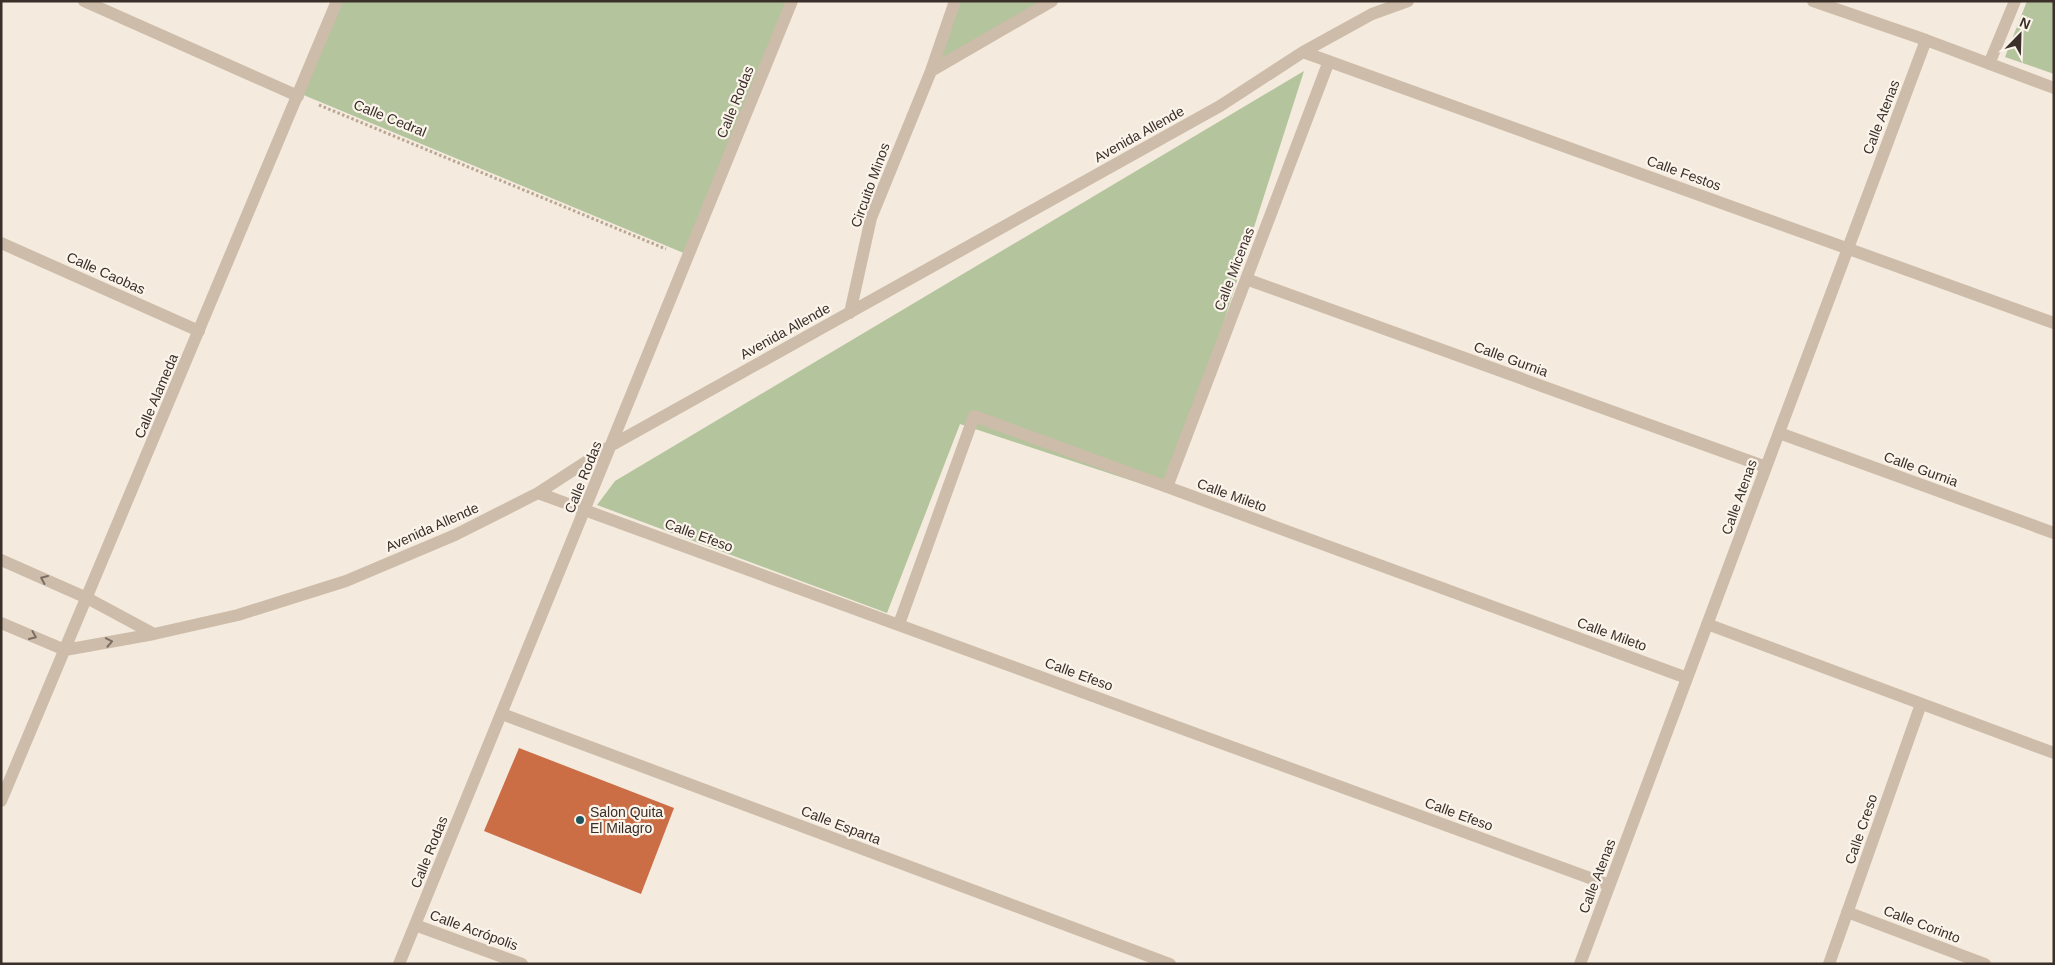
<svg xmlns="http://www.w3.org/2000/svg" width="2055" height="965" viewBox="0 0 2055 965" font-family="Helvetica,sans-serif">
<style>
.green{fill:#b4c49d}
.building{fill:#cb6d45}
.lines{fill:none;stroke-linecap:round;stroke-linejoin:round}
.path{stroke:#b9a693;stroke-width:3;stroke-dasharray:2.5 2.5;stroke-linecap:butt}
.minor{stroke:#cdbca9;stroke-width:12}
.oneway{stroke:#7c6e63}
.poi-dot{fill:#1c555d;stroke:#fbf4eb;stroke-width:2}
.labels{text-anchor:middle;stroke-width:4.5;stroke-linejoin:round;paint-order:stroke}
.street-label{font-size:14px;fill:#3a2f29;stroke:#fbf4eb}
.poi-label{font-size:14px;fill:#3a2f29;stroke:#fbf4eb;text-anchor:start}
</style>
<rect width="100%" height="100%" fill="#f4ebde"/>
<!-- green -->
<path class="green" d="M339,1H788L686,254L301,94Z
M958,1H1046L936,65Z
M2027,1H2054V74L2005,57Z
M1304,71L1169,493L960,424L887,613L597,505L615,481Z"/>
<!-- building -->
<path class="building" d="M519,748L674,808L641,894L484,831Z"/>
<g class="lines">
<!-- path -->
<path class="path" d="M319,105L666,249"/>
<!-- minor -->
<path class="minor" d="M84,1L298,96
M1813,1L1926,40L2054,88
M1303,52L2054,323
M1989,64L2015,1
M931,71L1052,1
M1,243L199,331
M1246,279L1766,467
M850,313L871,218L931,71L955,1
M1779,433L2054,533
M1167,487L1329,61
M538,493L1609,885
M1,560L87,598L154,634
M1,623L65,650L154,634L238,615L346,581L455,535L538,493L612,445L1220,106L1303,52L1372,14L1408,1
M899,624L974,416L1687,678
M1707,624L2054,753
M502,714L1170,964
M1,801L337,1
M1847,912L1985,964
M415,925L522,964
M399,964L792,1
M1580,964L1926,40
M1829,964L1921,704"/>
</g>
<!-- one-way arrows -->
<defs><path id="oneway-chevron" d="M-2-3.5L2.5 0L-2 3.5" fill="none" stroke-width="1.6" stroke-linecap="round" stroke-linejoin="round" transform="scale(1.25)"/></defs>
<g class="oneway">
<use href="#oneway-chevron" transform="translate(44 579) rotate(-156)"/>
<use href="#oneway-chevron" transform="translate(33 636) rotate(23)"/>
<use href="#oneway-chevron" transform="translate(109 642) rotate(-11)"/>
</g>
<!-- markers -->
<circle class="poi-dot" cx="580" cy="820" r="5"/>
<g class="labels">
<!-- street labels -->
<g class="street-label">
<text transform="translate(735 102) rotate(-68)" y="5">Calle Rodas</text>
<text transform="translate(1881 117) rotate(-69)" y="5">Calle Atenas</text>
<text transform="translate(390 118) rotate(22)" y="5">Calle Cedral</text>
<text transform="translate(1139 134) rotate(-29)" y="5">Avenida Allende</text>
<text transform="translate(1684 173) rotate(20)" y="5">Calle Festos</text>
<text transform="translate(870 185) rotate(-70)" y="5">Circuito Minos</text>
<text transform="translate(1234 269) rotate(-69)" y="5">Calle Micenas</text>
<text transform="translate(106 273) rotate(24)" y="5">Calle Caobas</text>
<text transform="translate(785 331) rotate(-29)" y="5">Avenida Allende</text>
<text transform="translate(1511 359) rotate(20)" y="5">Calle Gurnia</text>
<text transform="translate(156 396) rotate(-67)" y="5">Calle Alameda</text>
<text transform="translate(1921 469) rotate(20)" y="5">Calle Gurnia</text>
<text transform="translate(583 477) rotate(-68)" y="5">Calle Rodas</text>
<text transform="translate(1232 495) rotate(20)" y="5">Calle Mileto</text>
<text transform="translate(1739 497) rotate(-70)" y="5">Calle Atenas</text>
<text transform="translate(432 527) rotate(-24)" y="5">Avenida Allende</text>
<text transform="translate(699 535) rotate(20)" y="5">Calle Efeso</text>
<text transform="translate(1612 634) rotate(20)" y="5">Calle Mileto</text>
<text transform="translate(1079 674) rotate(20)" y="5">Calle Efeso</text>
<text transform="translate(1459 814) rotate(20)" y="5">Calle Efeso</text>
<text transform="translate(841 825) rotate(21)" y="5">Calle Esparta</text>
<text transform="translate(1861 829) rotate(-71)" y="5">Calle Creso</text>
<text transform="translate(429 852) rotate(-68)" y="5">Calle Rodas</text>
<text transform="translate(1597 876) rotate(-69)" y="5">Calle Atenas</text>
<text transform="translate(1922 924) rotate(21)" y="5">Calle Corinto</text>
<text transform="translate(474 930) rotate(20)" y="5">Calle Acrópolis</text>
</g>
<!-- poi labels -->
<g class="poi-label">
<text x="590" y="817">Salon Quita<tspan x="590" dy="16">El Milagro</tspan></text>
</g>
</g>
<!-- border -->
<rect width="2055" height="965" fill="none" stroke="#3a2f29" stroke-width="5"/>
<!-- north arrow -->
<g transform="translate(2020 35) rotate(23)" stroke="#fbf4eb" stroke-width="4" paint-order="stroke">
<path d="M0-4L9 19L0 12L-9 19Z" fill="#3a2f29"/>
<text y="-8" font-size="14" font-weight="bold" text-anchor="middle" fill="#3a2f29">N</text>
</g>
</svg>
